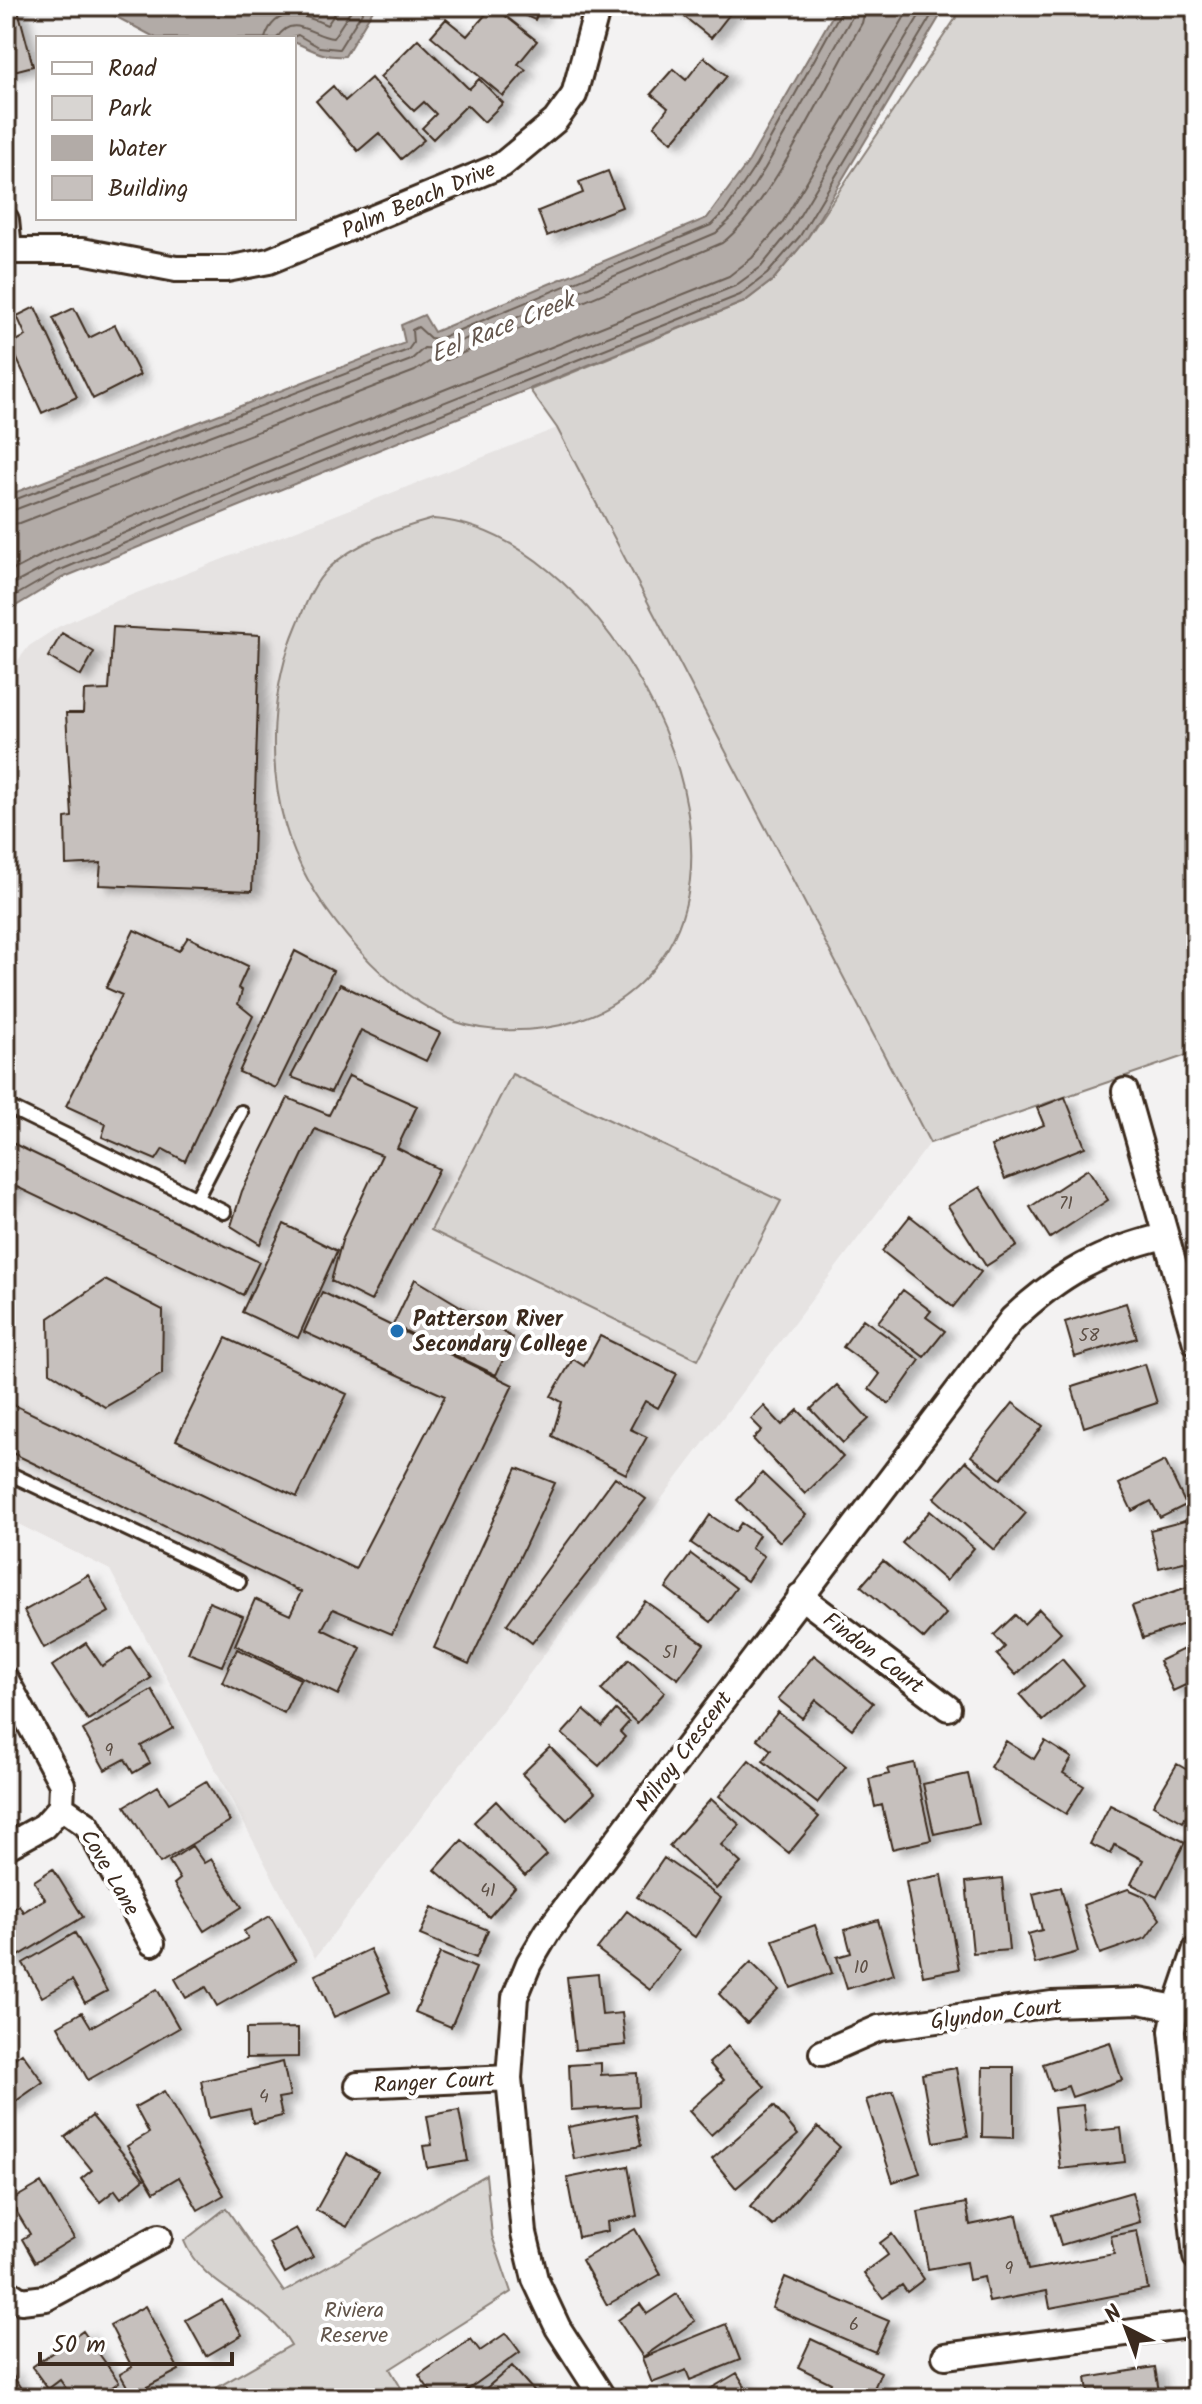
<svg xmlns="http://www.w3.org/2000/svg" width="1202" height="2404" viewBox="0 0 1202 2404" font-family="Kalam,sans-serif">
<style>
.built{fill:#e6e3e2}
.green{fill:#d8d5d2;stroke:#8a8078;stroke-width:2}
.water{fill:#b2aba7;stroke:#827770;stroke-width:2}
.lines{fill:none;stroke-linecap:round;stroke-linejoin:round}
.shore{stroke:#6b5e55;stroke-width:2}
.building{fill:#c6c0bd;stroke:#3b2a1e;stroke-width:2;filter:url(#shadow)}
.service-casing{stroke:#3b2a1e;stroke-width:18}
.minor-casing{stroke:#3b2a1e;stroke-width:30}
.service{stroke:#fff;stroke-width:12}
.minor{stroke:#fff;stroke-width:24}
.poi-dot{fill:#1f6fb2;stroke:#fff;stroke-width:3}
.labels{text-anchor:middle;stroke-width:8;stroke-linejoin:round;paint-order:stroke}
.number-label{font-size:18px;fill:#5e5046}
.street-label{font-size:22px;fill:#3b2a1e;stroke:#fff}
.poi-label{font-size:22px;font-weight:bold;fill:#3b2a1e;stroke:#fff;text-anchor:start}
.park-label{font-size:22px;fill:#62554b;stroke:#fff}
.water-label{font-size:24px;font-style:italic;fill:#65574e;stroke:#fff}
</style>
<defs>
<filter id="shadow"><feDropShadow dx="9" dy="5" stdDeviation="4" flood-color="#0004"/></filter>
</defs>
<rect width="100%" height="100%" fill="#f3f2f2"/>
<filter id="ink" filterUnits="userSpaceOnUse"><feTurbulence type="fractalNoise" baseFrequency=".0125" numOctaves="2"/><feDisplacementMap in="SourceGraphic" scale="16" xChannelSelector="R" yChannelSelector="G"/><feConvolveMatrix kernelMatrix="1 2 1 2 8 2 1 2 1" color-interpolation-filters="sRGB"/></filter>
<g filter="url(#ink)">
<!-- built -->
<path class="built" d="M557,428L930,1143L315,1958L110,1570L6,1518V676L29,646L58,627L101,607Z"/>
<!-- green -->
<path class="green" d="M964,6H1196V1052L930,1143L557,428L530,390L744,302L773,280L806,240Z
M433,519C593,530 752,806 668,948C640,994 599,1020 545,1028C514,1032 474,1032 445,1017C376,984 306,899 285,825C267,762 271,686 297,625C305,606 313,583 329,568C356,542 397,529 433,519Z
M512,1074L781,1201L698,1360L431,1230Z
M486,2175L492,2236L511,2292L390,2369L407,2398H199L291,2345C266,2300 203,2290 184,2241L226,2208L284,2292Z"/>
<!-- water -->
<path class="water" d="M96,6H374V8L345,56C324,58 313,50 294,42V38H156Z
M838,6H946L806,240L773,280L744,302L62,578L6,612V496L405,343L401,325L424,315L434,332L707,218L749,161Z"/>
<g class="lines">
<!-- shore -->
<path class="shore" d="M265,38C276,5 303,14 327,25L340,6
M277,38C293,12 313,37 333,38L354,6
M289,38L298,35L319,47L339,49L366,6
M6,503L408,350L413,343L412,330L418,327L430,338L438,339L711,225L726,210L756,165L844,6
M6,513L411,360L424,348L442,349L716,233L734,216L764,170L852,17L854,6
M6,525L20,523L415,371L429,362L446,360L722,243C769,209 830,78 862,23L866,6
M6,574L50,551L258,464L729,276L752,258L782,223L911,6
M6,588L55,562L263,475L735,286L761,267L791,230L925,6
M6,601L58,571L266,484L740,295L767,274L800,236L937,6"/>
</g>
<!-- building -->
<path class="building" d="M17,6L33,66L6,73V7Z
M493,6L537,41L518,64L526,70L503,96L431,36L446,19L467,36Z
M503,6H541L535,20Z
M671,6H736L711,38Z
M418,39L469,89L479,79L503,103L484,122L467,105L433,139L422,128L436,114L424,102L414,111L380,77Z
M704,57L727,76L672,142L654,126L668,108L651,94L673,69L686,80Z
M371,78L424,140L401,159L379,133L358,151L316,101L333,86L345,101Z
M608,171L622,207L547,236L538,211L583,193L579,182Z
M35,307L77,397L42,413L10,344L26,336L17,316Z
M74,308L89,338L115,325L140,375L93,399L53,318Z
M113,627L260,635L252,891L99,885L101,863L66,865L65,818L72,817L66,713H83L84,691L109,690Z
M62,633L94,652L81,676L48,657Z
M134,930L179,951L188,937L248,966L238,988L242,991L238,1004L253,1016L185,1161L163,1149L156,1160L102,1137L106,1124L66,1106L122,995L106,988Z
M295,951L333,971L276,1088L239,1072Z
M340,984L440,1033L426,1061L361,1030L331,1092L291,1077Z
M349,1076L417,1106L397,1148L439,1169L371,1301L331,1281L343,1237L382,1155L315,1129L260,1244L231,1226L242,1191L288,1098L329,1115Z
M1065,1097L1085,1147L1005,1179L991,1146L1044,1125L1037,1108Z
M6,1140L259,1262L243,1295L15,1186L6,1204Z
M1088,1169L1108,1200L1050,1238L1030,1207Z
M980,1187L1017,1246L986,1266L948,1206Z
M910,1216L981,1272L953,1307L882,1251Z
M284,1224L337,1251L298,1338L242,1312Z
M415,1279L513,1338L496,1375L393,1325Z
M105,1280L163,1310L162,1374L105,1407L50,1372L49,1318Z
M903,1290L931,1311L926,1317L945,1331L924,1357L878,1322Z
M322,1292L513,1385L392,1634L333,1609L322,1629L361,1648L338,1695L235,1645L255,1599L290,1615L301,1592L6,1450V1401L355,1569L445,1396L304,1332Z
M1126,1303L1137,1338L1075,1357L1065,1322Z
M863,1319L920,1360L889,1404L869,1389L880,1374L843,1347Z
M600,1336L677,1374L658,1408L645,1401L630,1429L647,1437L626,1474L552,1436L562,1402L551,1396L573,1359L584,1366Z
M226,1338L347,1394L297,1497L176,1440Z
M1145,1364L1157,1403L1084,1427L1072,1387Z
M837,1385L869,1419L843,1443L811,1409Z
M1013,1403L1043,1426L1001,1479L971,1456Z
M764,1406L782,1425L798,1410L843,1457L805,1494L753,1439L762,1430L751,1419Z
M966,1461L1026,1513L994,1550L934,1498Z
M1165,1461L1186,1505L1160,1518L1151,1501L1132,1511L1119,1484Z
M517,1468L555,1483L469,1664L434,1648Z
M762,1473L806,1515L780,1542L737,1500Z
M615,1477L646,1499L532,1643L507,1624Z
M930,1511L974,1548L946,1581L902,1543Z
M710,1515L735,1532L741,1523L759,1535L751,1548L764,1556L747,1581L691,1543Z
M1196,1518V1559L1159,1568L1150,1530Z
M691,1554L736,1588L711,1622L666,1588Z
M883,1561L946,1614L924,1639L861,1586Z
M88,1575L109,1612L44,1648L24,1611Z
M1196,1584V1620L1143,1638L1132,1606Z
M645,1601L704,1644L678,1679L619,1635Z
M209,1602L243,1616L222,1666L188,1653Z
M1039,1609L1061,1632L1016,1675L997,1655L1005,1647L994,1635L1015,1615L1024,1624Z
M86,1643L102,1666L130,1647L151,1678L88,1720L52,1666Z
M1196,1643V1680L1173,1691L1159,1661Z
M237,1649L300,1679L284,1713L222,1682Z
M814,1655L873,1703L852,1729L816,1700L802,1718L778,1699Z
M629,1659L665,1692L637,1723L601,1690Z
M1062,1659L1084,1685L1043,1721L1020,1695Z
M152,1690L173,1728L141,1746L150,1763L133,1773L125,1759L105,1770L83,1730Z
M584,1710L602,1726L616,1710L629,1722L620,1732L625,1737L599,1766L562,1734Z
M778,1712L846,1766L817,1803L763,1761L771,1750L757,1739Z
M1006,1741L1034,1759L1045,1741L1072,1758L1063,1773L1084,1786L1066,1814L990,1767Z
M550,1747L595,1793L567,1820L522,1774Z
M749,1760L819,1817L789,1853L719,1796Z
M914,1763L931,1840L892,1849L882,1805L875,1807L869,1779L889,1774L887,1769Z
M1177,1764L1196,1775V1799L1183,1822L1153,1805Z
M968,1774L979,1824L934,1834L923,1784Z
M206,1781L230,1821L160,1863L125,1806L158,1786L169,1803Z
M711,1799L740,1825L721,1845L741,1863L716,1889L669,1846Z
M496,1801L547,1855L525,1876L474,1822Z
M1110,1805L1185,1842L1157,1897L1131,1884L1143,1860L1115,1845L1111,1854L1090,1844Z
M462,1840L515,1887L489,1917L435,1870Z
M192,1846L204,1863L211,1859L242,1907L204,1931L174,1884L180,1879L169,1861Z
M664,1858L721,1898L695,1937L637,1897Z
M53,1869L83,1917L12,1960L6,1949V1913L19,1905L23,1912L45,1899L34,1881Z
M942,1875L959,1969L923,1976L906,1882Z
M1002,1878L1009,1950L973,1953L966,1882Z
M1061,1887L1078,1952L1035,1964L1028,1934L1042,1930L1033,1894Z
M1128,1889L1144,1896L1160,1919L1146,1938L1100,1954L1083,1905Z
M432,1907L488,1930L476,1958L420,1935Z
M627,1911L679,1951L650,1990L597,1949Z
M270,1916L296,1961L217,2006L206,1987L186,1998L175,1979L248,1938L244,1931Z
M878,1920L894,1974L847,1989L837,1957L851,1953L845,1930Z
M815,1925L832,1973L791,1988L773,1940Z
M75,1933L107,1991L85,2003L72,1980L42,1997L23,1963Z
M370,1949L390,1992L334,2017L315,1975Z
M440,1953L476,1968L451,2027L415,2012Z
M751,1962L779,1990L747,2023L719,1994Z
M598,1974L602,2015L622,2013L626,2045L575,2050L567,1977Z
M157,1989L179,2028L88,2080L58,2026L82,2012L91,2027Z
M298,2028V2057L246,2058V2029Z
M1110,2042L1122,2080L1072,2097L1068,2086L1052,2091L1043,2064Z
M728,2046L765,2087L711,2135L689,2111L724,2080L709,2063Z
M22,2053L43,2082L6,2108V2064Z
M283,2062L290,2096L278,2098L282,2116L253,2123L250,2109L209,2118L201,2081Z
M601,2063V2075L637,2073L638,2106L571,2110L569,2065Z
M983,2067H1014V2138L982,2137Z
M956,2068L968,2136L934,2142L922,2074Z
M164,2091L224,2195L198,2210L179,2177L154,2192L127,2146L149,2133L135,2107Z
M893,2091L920,2173L893,2182L866,2100Z
M1083,2105L1086,2132L1121,2128L1125,2162L1060,2169L1054,2108Z
M774,2106L798,2135L736,2188L712,2159Z
M459,2110L468,2161L427,2168L423,2146L432,2145L427,2116Z
M635,2114L641,2146L574,2159L568,2127Z
M92,2116L144,2179L121,2198L115,2190L100,2202L81,2179L92,2170L65,2137Z
M818,2127L840,2147L773,2226L750,2207Z
M347,2154L378,2171L347,2227L316,2210Z
M628,2166L637,2216L607,2222L608,2231L578,2237L567,2178Z
M41,2183L74,2238L35,2262L22,2239L30,2234L10,2201Z
M1132,2192L1140,2222L1061,2245L1052,2215Z
M966,2203L970,2225L1017,2215L1028,2270L1114,2254L1111,2236L1137,2231L1148,2289L1050,2308L1047,2291L989,2302L984,2277L969,2280L966,2262L928,2269L918,2212Z
M296,2228L313,2257L285,2273L269,2243Z
M635,2229L661,2274L607,2305L582,2260Z
M892,2234L924,2279L907,2292L902,2285L883,2298L864,2273L888,2255L880,2243Z
M785,2277L889,2321L875,2352L772,2308Z
M677,2294L695,2321L643,2357L618,2320L640,2304L647,2314Z
M222,2300L242,2335L206,2356L186,2320Z
M145,2306L179,2370L132,2395L120,2374L132,2367L110,2325Z
M726,2324L740,2360L690,2380L686,2370L652,2383L642,2358Z
M83,2331L119,2382L97,2398H73L60,2380L48,2389L32,2367Z
M506,2333L520,2352L456,2398H435L419,2375L471,2339L480,2351Z
M811,2339L881,2372L870,2398L855,2391L851,2398H824L831,2383L798,2367Z
M512,2366L540,2398H476V2397Z
M1155,2367L1160,2398H1089L1086,2378Z
M8,2368L27,2398H6Z
M737,2373L752,2398H695Z"/>
<g class="lines">
<defs>
<path id="service" d="M6,1106L224,1212
M196,1199L241,1112
M6,1472L239,1582"/>
<path id="minor" d="M6,220L9,250
M6,251H82L176,269H227L269,261L502,165L555,121L574,95L598,6
M1125,1091L1196,1343
M800,1596L948,1708
M6,1680L62,1784L61,1807L44,1826L6,1847
M61,1807L87,1825L152,1943
M1196,1949L1176,2008L1172,2031L1196,2257
M822,2053L879,2028L1052,2004L1139,2001L1176,2008
M358,2085L509,2078
M6,2291L21,2301L46,2298L159,2237
M945,2356L1196,2324
M603,2398L558,2328L535,2279L524,2233L509,2078L515,1997L529,1963L548,1931L1012,1319C1060,1274 1101,1251 1165,1236"/>
</defs>
<!-- service casing -->
<use href="#service" class="service-casing"/>
<!-- minor casing -->
<use href="#minor" class="minor-casing"/>
<!-- service -->
<use href="#service" class="service"/>
<!-- minor -->
<use href="#minor" class="minor"/>
</g>
</g>
<!-- markers -->
<circle class="poi-dot" cx="397" cy="1331" r="8"/>
<g class="labels">
<!-- number labels -->
<g class="number-label">
<text x="1066" y="1209">71</text>
<text x="1089" y="1341">58</text>
<text x="670" y="1658">51</text>
<text x="109" y="1756">9</text>
<text x="488" y="1896">41</text>
<text x="861" y="1973">10</text>
<text x="264" y="2102">4</text>
<text x="1009" y="2274">9</text>
<text x="854" y="2330">6</text>
</g>
<!-- street labels -->
<g class="street-label">
<text transform="translate(418 199) rotate(-23)" y="8">Palm Beach Drive</text>
<text transform="translate(874 1652) rotate(37)" y="8">Findon Court</text>
<text transform="translate(683 1751) rotate(-53)" y="8">Milroy Crescent</text>
<text transform="translate(111 1872) rotate(60)" y="8">Cove Lane</text>
<text transform="translate(996 2013) rotate(-7)" y="8">Glyndon Court</text>
<text transform="translate(434 2081) rotate(-3)" y="8">Ranger Court</text>
</g>
<!-- poi labels -->
<g class="poi-label">
<text x="413" y="1326">Patterson River<tspan x="413" dy="25">Secondary College</tspan></text>
</g>
<!-- park labels -->
<g class="park-label">
<text x="354" y="2317">Riviera<tspan x="354" dy="25">Reserve</tspan></text>
</g>
<!-- water labels -->
<g class="water-label">
<text transform="translate(502 327) rotate(-22)" y="8">Eel Race Creek</text>
</g>
</g>
<!-- margin -->
<rect width="1202" height="2404" fill="none" stroke="#fff" stroke-width="32"/>
<rect x="16" y="16" width="1170" height="2372" fill="none" stroke="#3b2a1e" stroke-width="3" filter="url(#ink)"/>
<!-- legend -->
<rect x="36" y="36" width="260" height="184" fill="#ffffff" stroke="#b1aaa5" stroke-width="2"/>
<rect x="52" y="62" width="40" height="12" fill="#ffffff" stroke="#b1aaa5" stroke-width="2"/>
<text x="108" y="76" font-size="24" fill="#3b2a1e">Road</text>
<rect x="52" y="96" width="40" height="24" fill="#d8d5d2" stroke="#b1aaa5" stroke-width="2"/>
<text x="108" y="116" font-size="24" fill="#3b2a1e">Park</text>
<rect x="52" y="136" width="40" height="24" fill="#b2aba7" stroke="#b1aaa5" stroke-width="2"/>
<text x="108" y="156" font-size="24" fill="#3b2a1e">Water</text>
<rect x="52" y="176" width="40" height="24" fill="#c6c0bd" stroke="#b1aaa5" stroke-width="2"/>
<text x="108" y="196" font-size="24" fill="#3b2a1e">Building</text>
<!-- north arrow -->
<g transform="translate(1126 2328) rotate(318)" stroke="#ffffff" stroke-width="6" paint-order="stroke">
<path d="M0-6L14 30L0 20L-14 30Z" fill="#3b2a1e"/>
<text y="-12" font-size="22" font-weight="bold" text-anchor="middle" fill="#3b2a1e">N</text>
</g>
<!-- scale -->
<path d="M40 2352v12h192v-12" fill="none" stroke="#3b2a1e" stroke-width="4"/>
<text x="52" y="2352" font-size="24" fill="#3b2a1e" stroke="#ffffff" stroke-width="6" paint-order="stroke">50 m</text>
</svg>
